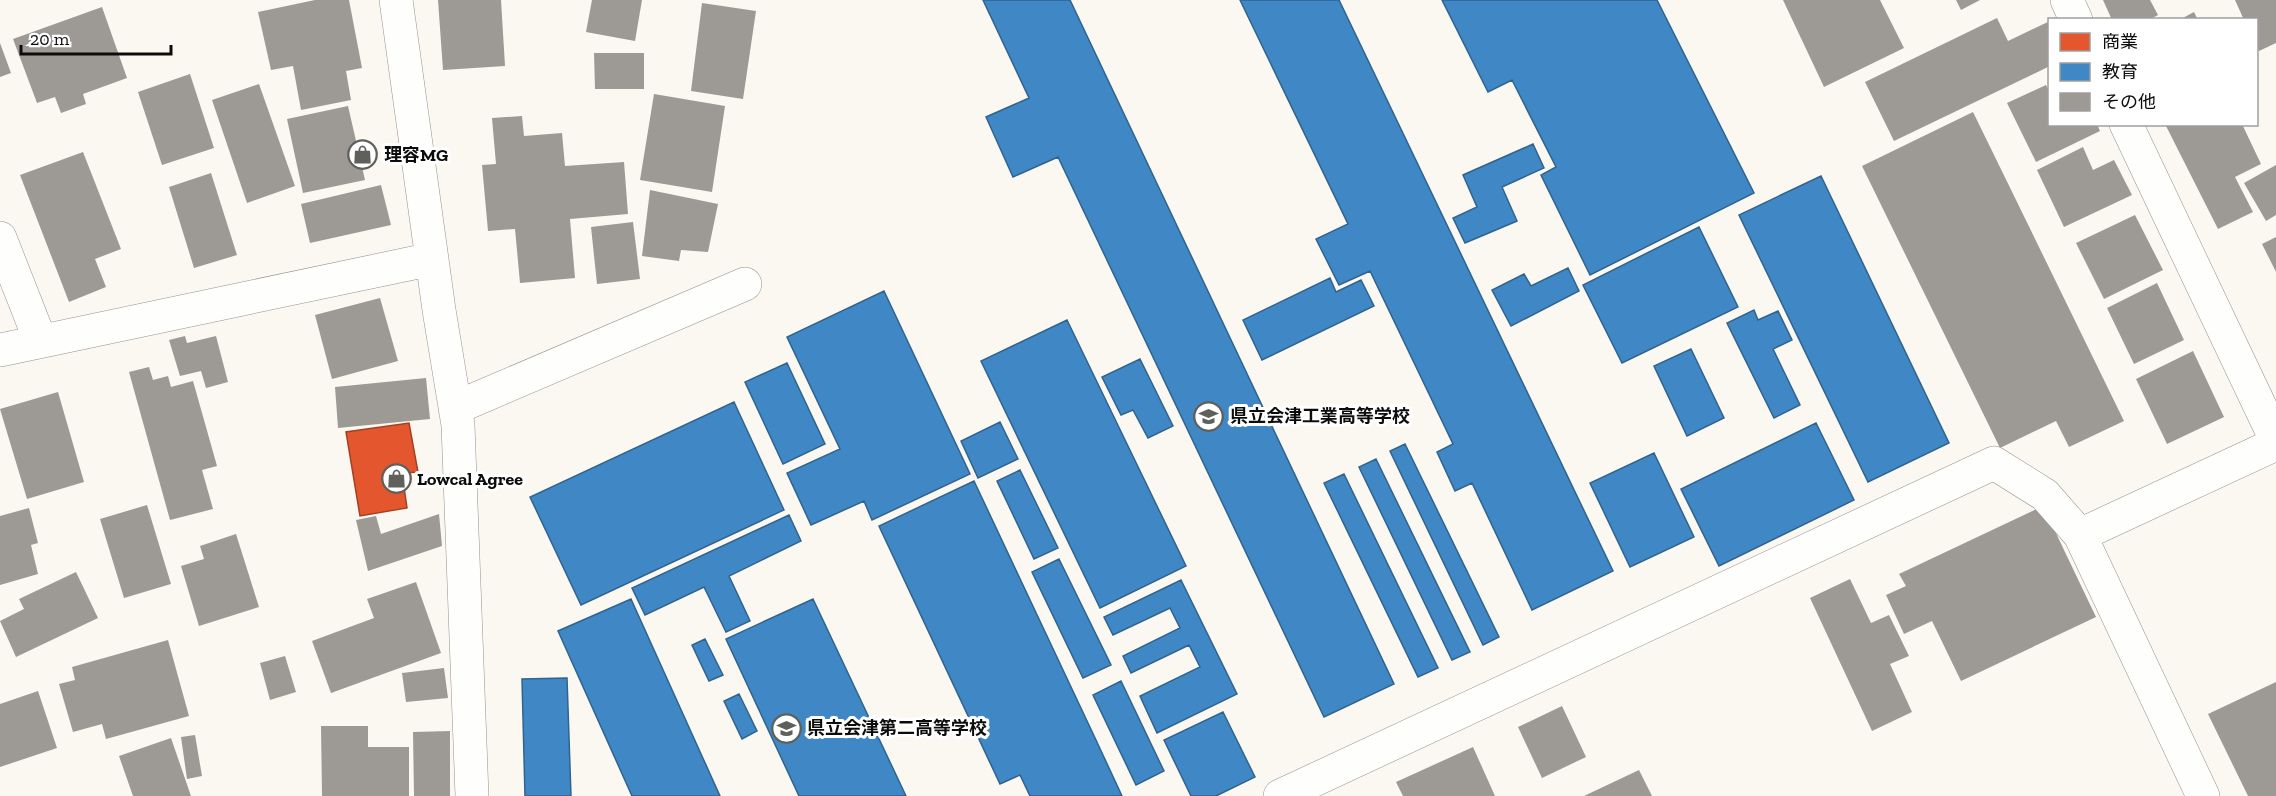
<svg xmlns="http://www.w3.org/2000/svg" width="2276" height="796" viewBox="0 0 2276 796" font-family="'Zilla Slab','Noto Sans JP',serif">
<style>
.shops{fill:#e4572e;stroke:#a34024;stroke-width:1.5}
.schools{fill:#3f88c5;stroke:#30638e;stroke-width:1.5}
.building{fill:#9d9a96}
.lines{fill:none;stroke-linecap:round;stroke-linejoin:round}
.street-casing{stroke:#93928f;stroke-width:34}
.street{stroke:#fefefd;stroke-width:33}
.labels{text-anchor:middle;stroke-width:6;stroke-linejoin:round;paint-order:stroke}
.poi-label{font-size:18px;font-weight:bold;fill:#0c0c0c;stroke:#fff;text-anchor:start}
</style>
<rect width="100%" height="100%" fill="#faf8f0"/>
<!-- shops -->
<path class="shops" d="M409,423L418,472L402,473L407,508L360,516L346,432Z"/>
<!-- schools -->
<path class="schools" d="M983,0H1070L1394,684L1324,717L1058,157L1013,177L986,117L1029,98Z
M1240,0H1339L1613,571L1532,610L1472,483L1455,491L1437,452L1453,444L1370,271L1339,285L1316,239L1348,224Z
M1442,0H1657L1754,193L1590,275L1541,175L1556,167L1512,80L1488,92Z
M1533,144L1544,168L1502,187L1517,221L1465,243L1453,218L1477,207L1463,175Z
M1821,176L1949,443L1868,482L1739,215Z
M1699,227L1738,307L1622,363L1583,285Z
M1568,268L1579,291L1511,326L1492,290L1524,274L1531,286Z
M1330,278L1336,292L1361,280L1374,306L1262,360L1243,320Z
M884,291L970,474L872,520L864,501L811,525L787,473L840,449L787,337Z
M1754,310L1758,320L1778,311L1792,340L1773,349L1800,405L1774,418L1727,323Z
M1067,320L1186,566L1100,608L981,361Z
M1691,349L1724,418L1687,436L1654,366Z
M1140,359L1173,426L1148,438L1133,410L1121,415L1102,377Z
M787,363L825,444L783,464L745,382Z
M734,402L784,510L581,605L530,497Z
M1000,422L1018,459L978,478L961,441Z
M1816,423L1854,500L1719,566L1681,489Z
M1405,444L1499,637L1483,645L1390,451Z
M1654,453L1694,537L1630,567L1590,483Z
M1376,459L1470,652L1452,660L1359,467Z
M1020,470L1058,548L1034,559L997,481Z
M1344,474L1438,668L1418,677L1324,483Z
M974,481L1096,740L1122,796H1030L1020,775L1000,784L879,526Z
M789,515L801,541L729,576L750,621L726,632L704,587L645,615L632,588Z
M1059,559L1111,665L1083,678L1032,572Z
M1181,580L1237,694L1157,733L1140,696L1200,667L1189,645L1131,673L1123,656L1180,628L1170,608L1113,635L1104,617Z
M631,599L720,796H632L558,631Z
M813,599L906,796H799L726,639Z
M705,639L723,675L709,681L692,645Z
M567,678L571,796H525L522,679Z
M1121,681L1164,771L1136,785L1093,695Z
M739,694L757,731L742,739L724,701Z
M1223,712L1255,777L1216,796H1191L1164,740Z"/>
<!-- building -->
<path class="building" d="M315,0H349L362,68L346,71L351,100L301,110L293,66L271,70L258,12Z
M438,0H501L505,66L443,70Z
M592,0H642L635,41L586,32Z
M1783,0H1880L1904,48L1824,87Z
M1956,0H1980L1961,10Z
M2103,0H2150L2158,15L2149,20H2112Z
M2235,0H2276V43L2259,51L2256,46V20H2244Z
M702,3L756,11L743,99L691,91Z
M102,7L127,78L83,94L86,104L61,113L55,97L37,103L13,39Z
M2194,12L2198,20H2179Z
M1997,18L2008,41L2050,21V66L1894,141L1865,82Z
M0,43L11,73L0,77Z
M594,53H644V89H595Z
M190,74L214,148L162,165L138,92Z
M259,84L295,186L247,203L212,100Z
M2046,85L2050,93V124H2097L2100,131L2036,162L2007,103Z
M654,94L725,106L712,192L640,180Z
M348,106L365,180L303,193L287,119Z
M1973,112L2124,421L2069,447L2056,421L2000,448L1862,166Z
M522,116L524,136L562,133L565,166L624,162L628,214L570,219L575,278L520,283L515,229L488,231L482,165L496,164L492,118Z
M2165,124H2242L2261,164L2235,177L2253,212L2218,229Z
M2083,147L2093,170L2114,160L2132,195L2064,227L2037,170Z
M83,152L121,249L95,259L106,287L69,302L20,175Z
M2276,165V215L2266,221L2244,183Z
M211,173L237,255L194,268L169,187Z
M381,185L391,225L310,243L301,204Z
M650,190L718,204L708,252L681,250L679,261L642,256Z
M2135,215L2163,270L2104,299L2076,243Z
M633,222L640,279L597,284L591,227Z
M2276,237V272L2262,244Z
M2157,283L2184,340L2134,364L2107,308Z
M380,298L398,361L332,379L315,315Z
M185,336L187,343L216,336L228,382L206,388L201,371L180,376L169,340Z
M2193,351L2224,417L2167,444L2136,379Z
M149,367L153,380L168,376L171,387L193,381L217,466L202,470L213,509L170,520L129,372Z
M426,378L430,419L338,428L335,387Z
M58,392L84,482L27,499L0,409Z
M147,505L171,584L124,598L100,519Z
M2043,506L2096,617L1961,681L1932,621L1904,634L1886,595L1906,586L1899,574Z
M29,508L38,543L31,545L38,574L0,585V516Z
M439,514L442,546L368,571L356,520L376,516L381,534Z
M236,534L259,607L199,626L181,566L204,559L200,546Z
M76,572L98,618L16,657L0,621L24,609L19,599Z
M1850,579L1871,623L1889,615L1909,656L1890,664L1912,712L1872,731L1810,598Z
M416,582L441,653L331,693L312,641L374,618L367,599Z
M168,640L189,716L106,739L102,724L73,732L59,684L75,680L72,667Z
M285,656L296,692L270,700L260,663Z
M444,668L448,698L406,702L402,673Z
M2276,682V796H2248L2208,714Z
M38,691L57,748L0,767V704Z
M1562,706L1586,757L1542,778L1518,727Z
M321,726H368V747H409V796H322Z
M450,731V796H414L413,732Z
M195,735L202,776L187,779L181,737Z
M171,738L191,796H133L119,756Z
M1473,747L1495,796H1403L1396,782Z
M1639,770L1652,796H1584Z"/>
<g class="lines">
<defs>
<path id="street" d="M396,0L439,310L458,425L472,796
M2067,0L2076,20
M2126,124L2276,440
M0,238L40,340
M0,350L432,259
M455,408L745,284
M2080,535L2276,444
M1280,796L1994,463L2045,495L2080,535L2203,796"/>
</defs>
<!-- street casing -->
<use href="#street" class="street-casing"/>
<!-- street -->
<use href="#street" class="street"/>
</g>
<!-- icons -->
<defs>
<symbol id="shop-ring" viewBox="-11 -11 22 22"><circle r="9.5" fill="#fff" stroke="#5f5f5c" stroke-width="1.5"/><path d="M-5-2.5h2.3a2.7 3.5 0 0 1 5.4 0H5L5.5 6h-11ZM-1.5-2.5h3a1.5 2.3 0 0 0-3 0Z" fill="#5f5f5c"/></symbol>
<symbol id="school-ring" viewBox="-11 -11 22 22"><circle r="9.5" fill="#fff" stroke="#5f5f5c" stroke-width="1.5"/><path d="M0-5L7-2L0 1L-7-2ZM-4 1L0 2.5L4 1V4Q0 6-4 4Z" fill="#5f5f5c"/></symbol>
</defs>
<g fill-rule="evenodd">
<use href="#shop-ring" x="346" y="138" width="33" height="33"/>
<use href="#school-ring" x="1192" y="400" width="33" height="33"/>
<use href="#shop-ring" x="380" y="462" width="33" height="33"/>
<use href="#school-ring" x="770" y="712" width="33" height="33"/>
</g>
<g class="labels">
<!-- poi labels -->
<g class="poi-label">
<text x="384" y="161">理容MG</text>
<text x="1230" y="422">県立会津工業高等学校</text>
<text x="417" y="485">Lowcal Agree</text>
<text x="807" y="734">県立会津第二高等学校</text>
</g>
</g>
<!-- legend -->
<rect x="2048" y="18" width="210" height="108" fill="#ffffff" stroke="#9e9e9e" stroke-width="1.5"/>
<rect x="2060" y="33" width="30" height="18" fill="#e4572e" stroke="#9e9e9e" stroke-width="1.5"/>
<text x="2102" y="48" font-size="18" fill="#0c0c0c">商業</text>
<rect x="2060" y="63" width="30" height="18" fill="#3f88c5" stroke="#9e9e9e" stroke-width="1.5"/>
<text x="2102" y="78" font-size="18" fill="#0c0c0c">教育</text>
<rect x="2060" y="93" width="30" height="18" fill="#9d9a96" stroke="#9e9e9e" stroke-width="1.5"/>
<text x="2102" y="108" font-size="18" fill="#0c0c0c">その他</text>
<!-- scale -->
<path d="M21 45v9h150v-9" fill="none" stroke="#0c0c0c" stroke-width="3"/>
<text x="30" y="45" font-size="18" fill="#0c0c0c" stroke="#ffffff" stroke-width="4.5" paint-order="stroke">20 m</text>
</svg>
